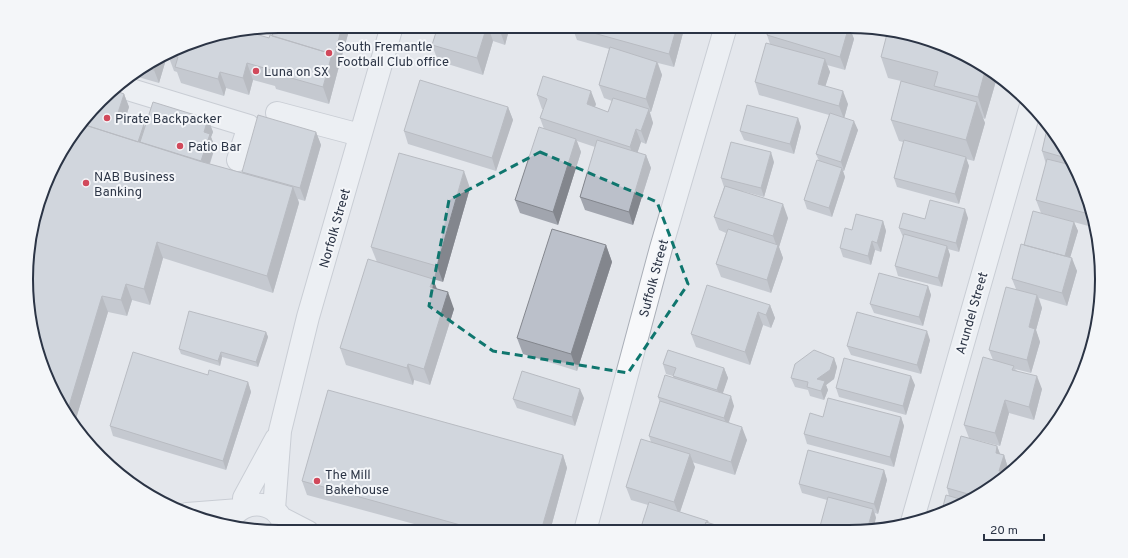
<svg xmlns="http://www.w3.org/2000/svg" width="1128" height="558" viewBox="0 0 1128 558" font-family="Overpass,sans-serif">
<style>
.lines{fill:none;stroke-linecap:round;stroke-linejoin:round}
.minor-casing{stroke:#a9aeb7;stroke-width:24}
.minor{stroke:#f7f8fa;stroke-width:22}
.wall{fill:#a1a5ae}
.shaded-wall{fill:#83868d}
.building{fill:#bbc0ca;stroke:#83868d}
.marked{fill:none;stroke:#0f766e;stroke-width:3;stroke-dasharray:8 5;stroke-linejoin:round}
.poi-dot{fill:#d1495b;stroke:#f4f6f9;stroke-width:1.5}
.labels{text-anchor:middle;stroke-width:4;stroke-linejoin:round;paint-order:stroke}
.poi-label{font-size:13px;fill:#2b3445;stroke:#f4f6f9;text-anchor:start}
.street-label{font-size:13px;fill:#2b3445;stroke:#f4f6f9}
.rim{fill:none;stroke:#2b3445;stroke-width:2}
</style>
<rect width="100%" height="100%" fill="#e4e7ec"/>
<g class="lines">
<defs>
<path id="minor" d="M118,86L249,126L238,160
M277,113L360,135
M245,507L244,498L276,439
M274,509L280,431L308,317L392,26
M187,514L239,510
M281,518L308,532
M229,522C243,495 283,500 285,532
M912,522L1031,105
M585,531L661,248L726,26"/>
</defs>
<!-- minor casing -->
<use href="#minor" class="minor-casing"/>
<!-- minor -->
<use href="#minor" class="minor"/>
</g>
<!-- wall -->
<path class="wall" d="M438,26H510L505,45L493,41L483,75L438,61L432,45Z
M849,26L854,39L845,70L827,65L830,72L825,86L848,104L844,118L858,130L844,171H843L845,177L832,217L807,209L804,200L819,161L816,154L829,115L759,95L755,82L770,44L767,35Z
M350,27L338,70L329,104L276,89L275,86L253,80L249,95L226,88L224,96L181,83L177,72L174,71L168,55L197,40L269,38L272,36Z
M572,27L683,33L674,67L658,63L662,75L651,112H649L653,123L646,144L641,142L637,153L646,155L651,168L633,225L585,210L580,197L595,147L577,141L581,152L558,225L520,213L515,200L544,129L540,118L543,109H542L537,95L596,104L595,107L608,112L612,101L604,98L599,85L609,49L577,40Z
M954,51L995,78L996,81L985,119L983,118L985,123L974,161L966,159L969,166L959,204L897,187L894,178L903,142L899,141L891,120L901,81L888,78L881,57Z
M167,56L159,83L131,75Z
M124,94L129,107L125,119L145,127L208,119L213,132L211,137L215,147L210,164L242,173L316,132L321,145L305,201L298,199L299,203L273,293L163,258L150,305L132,300L127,316L108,312L75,422H74L52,391Z
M508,107L513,120L496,171L408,144L404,131Z
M798,118L801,127L794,154L744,140L740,131Z
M1047,129L1083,182L1092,227L1041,213L1036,200L1046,164L1042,151Z
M774,162L764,197L742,191L788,218L779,247L783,258L771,293L721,277L716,264L726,233L719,230L714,217L724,187L721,178Z
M470,188L443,282L433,279L437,289L454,309L430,385L414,380L413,385L346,365L340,348L377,262L371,247Z
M968,218L959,252L948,249L950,255L942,287L898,276L895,266L903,237L899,228L925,219Z
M883,221L886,231L881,252L875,250L871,265L843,257L840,248L852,230Z
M1074,222L1078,231L1070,257L1077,271L1067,306L1039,298L1042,308L1036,330L1040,342L1031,373L1015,369L1016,370L1042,389L1034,420L1009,413L1000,446L969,438L964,425L993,360L989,350L1016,289L1012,279L1024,245Z
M606,245L612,262L577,371L523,354L517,338Z
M928,286L931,295L923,326L874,313L870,304Z
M770,305L775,318L771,328L763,325L750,365L696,347L691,334Z
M266,332L268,337L258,367L222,357L220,366L181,354L179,349Z
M930,340L921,374L851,355L847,346Z
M834,358L837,367L834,379L826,385L828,390L824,400L810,396L808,390L795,387L791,378Z
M663,364L724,368L728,378L722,394L734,406L729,422L747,440L735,475L692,462L695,467L680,512L708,523L732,530L644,531L642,524L648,505L631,500L626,487L651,442L649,436L660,403L658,397L674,378L673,376L666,374Z
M248,382L251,392L226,470L113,436L110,426Z
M915,385L906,415L839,397L836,388Z
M584,398L575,426L517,408L513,399Z
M823,417H901L904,426L894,467L807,444L804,434Z
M997,446L1000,454L1004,455L1008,468L1007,474L1008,475L1003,480L946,513L949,496L947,488Z
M563,455L567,468L550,531H440L307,495L302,481Z
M884,470L887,480L878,514L875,513L876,518L827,500L802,493L799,484Z"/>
<!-- shaded-wall -->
<path class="shaded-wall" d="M342,26H350V27L338,70L329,104L323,87L332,54Z
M487,26H488L493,41L483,75L477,58Z
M499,26H510L505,45L499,28Z
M677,26H681L683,33L674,67L669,54Z
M849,26L854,39L845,70L840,57Z
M167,56L159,83L154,70L157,61Z
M825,59L830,72L822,97L818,84Z
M657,62L662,75L651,112L646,99Z
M247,63L253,80L249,95L243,78Z
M985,71L995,78L996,81L985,119L978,97Z
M220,72L226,88L224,96L218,79Z
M591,91L596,104L591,117L587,104Z
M843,91L848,104L844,119L839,106Z
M124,94L129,107L122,129L117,116Z
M977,102L985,123L974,161L966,140Z
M508,107L513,120L496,171L492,158Z
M649,109L653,123L646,144L641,131Z
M798,118L801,127L794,154L790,144Z
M208,119L213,132L211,137L215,147L205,177L201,164L204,132Z
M854,121L858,130L844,171L841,162Z
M144,124L148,137L137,144Z
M636,129L641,142L635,160L630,147Z
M316,132L321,145L305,201L300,188Z
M576,139L581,152L558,225L553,212Z
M771,152L774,162L764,197L761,188Z
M646,155L651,168L633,225L629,212Z
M966,157L969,166L959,204L955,194Z
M842,168L845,177L832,217L829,208Z
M464,171L470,188L443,282L437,266Z
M293,187L299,203L273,293L267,276Z
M783,204L788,218L779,247L783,258L771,293L767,280L777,247L773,236Z
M965,209L968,218L959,252L956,243Z
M883,221L886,231L881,252L877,243Z
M1074,222L1078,231L1068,265L1065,256Z
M872,241L875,250L871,265L868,256Z
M157,242L163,258L150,305L144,289Z
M606,245L612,262L577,371L571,354Z
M947,246L950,255L942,287L938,278Z
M1072,258L1077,271L1067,306L1062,293Z
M433,279L439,295L430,287Z
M126,284L132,300L127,316L121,300Z
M928,286L931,295L923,326L919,317Z
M448,292L454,309L430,385L424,369Z
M1037,295L1042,308L1036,330L1040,342L1031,373L1027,360L1029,327Z
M102,296L108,312L75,422L69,406Z
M770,305L775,318L771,328L766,315Z
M758,312L763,325L750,365L745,352Z
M927,331L930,340L921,374L917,365Z
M266,332L268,337L258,367L256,362Z
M221,352L222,357L220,366L218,361Z
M834,358L837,367L834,379L826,385L828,390L824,400L817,379Z
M408,364L414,380L413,385L407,368Z
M724,368L728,378L721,399L717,390Z
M911,376L915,385L906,415L903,406Z
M1037,376L1042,389L1034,420L1029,407Z
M248,382L251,392L226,470L223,461Z
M580,389L584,398L575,426L572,417Z
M731,396L734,406L727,427L724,418Z
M1005,400L1009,413L1000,446L995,433Z
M901,417L904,426L894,467L890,457Z
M742,427L747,440L735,475L731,462Z
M997,446L1002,459L996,453Z
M690,454L695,467L679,515L674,502Z
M563,455L567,468L550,531H541Z
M1004,455L1008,468L1007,474L1008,475L1003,480L999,471Z
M884,470L887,480L878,514L874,504Z
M873,509L876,518L873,530H867Z"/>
<!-- building -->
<path class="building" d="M279,26H342L334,57L332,54L272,36L274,27Z
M438,26H487L477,58L432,45Z
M492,26H499V28Z
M572,26H677L669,54L572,27Z
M769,26H849L840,57L767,35Z
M246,31L269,38L270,35L332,54L323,87L270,72L271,70L247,63L243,78L220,72L218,79L175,67L178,57L169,55L197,40Z
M887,34L896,35L954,51L985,71L978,97L934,86L938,72L881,57Z
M766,43L825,59L818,84L843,91L839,106L755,82Z
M610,47L657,62L646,99L599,85Z
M157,61L154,70L145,67Z
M543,76L591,91L587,104L608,112L613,98L649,109L641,131L636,129L630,147L540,118L547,99L537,95Z
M420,80L508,107L492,158L404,131Z
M901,81L977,102L966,140L891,120Z
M114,90L124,94L117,116L144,124L138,142L82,124Z
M153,102L208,119L204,132L210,134L201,161L140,142Z
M747,105L798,118L790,144L740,131Z
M830,113L854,121L841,162L816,154Z
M258,115L316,132L300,188L242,172Z
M82,124L199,161L293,187L267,276L157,242L144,289L126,284L121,300L102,296L69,406L61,403L52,391L28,312L30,243L40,206L69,139Z
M539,127L576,139L553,212L515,200Z
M1047,129L1066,158L1042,151Z
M597,140L646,155L629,212L580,197Z
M904,140L966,157L955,194L894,178Z
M731,142L771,152L761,188L721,178Z
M399,153L464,171L437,266L371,247Z
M1047,159L1071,165L1083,182L1089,214L1036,200Z
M817,160L842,168L829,208L804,200Z
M725,186L783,204L773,236L714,217Z
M930,200L965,209L956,243L899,228L903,213L925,219Z
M1033,211L1074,222L1065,256L1024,245Z
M856,214L883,221L877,243L872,241L868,256L840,248L845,228L852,230Z
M552,229L606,245L571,354L517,338Z
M728,229L778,245L767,280L716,264Z
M904,234L947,246L938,278L895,266Z
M1021,244L1072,258L1062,293L1012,279Z
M368,259L433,279L430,287L448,292L424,369L408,364L407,368L340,348Z
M879,273L928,286L919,317L870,304Z
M707,285L770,305L766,315L758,312L745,352L691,334Z
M1006,287L1037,295L1029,327L1035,329L1027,360L989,350Z
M189,311L266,332L256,362L221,352L218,361L179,349Z
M857,312L927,331L917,365L847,346Z
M668,350L724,368L717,390L673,376L676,368L663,364Z
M814,350L834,358L830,370L817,379L825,381L821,391L807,387L808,382L791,378L795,364Z
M133,352L208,375L209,370L248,382L223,461L110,426Z
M983,357L1014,366L1012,370L1037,376L1029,407L1005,400L995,433L964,425Z
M844,358L911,376L903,406L836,388Z
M522,371L580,389L572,417L513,399Z
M665,375L731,396L724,418L658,397Z
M328,390L563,455L541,531H482L302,481Z
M828,398L901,417L890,457L804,434L810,413L823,417Z
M660,401L742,427L731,462L649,436Z
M961,436L997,446L996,453L1004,455L999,471L1007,473L1006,477L1003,480L975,496L947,488Z
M641,439L690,454L674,502L626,487Z
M808,450L884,470L874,504L799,484Z
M946,495L967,501L946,513L941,514Z
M828,497L873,509L867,530H819Z
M649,502L708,521V522H706L704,530L662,531L642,524Z
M706,522L732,530H703Z"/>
<!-- marked area -->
<path d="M0 0H1128V558H0ZM540,152L657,202L688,284L628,373L493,351L429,306L449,200Z" fill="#e4e7ec" fill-opacity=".55" fill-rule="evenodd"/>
<path class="marked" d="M540,152L657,202L688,284L628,373L493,351L429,306L449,200Z"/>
<!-- markers -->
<g class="poi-dot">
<circle cx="329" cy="53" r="4"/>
<circle cx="256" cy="71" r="4"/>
<circle cx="107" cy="118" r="4"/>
<circle cx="180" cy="146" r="4"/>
<circle cx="86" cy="183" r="4"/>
<circle cx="317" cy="481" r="4"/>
</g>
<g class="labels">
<!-- poi labels -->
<g class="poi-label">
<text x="337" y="51">South Fremantle<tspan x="337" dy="15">Football Club office</tspan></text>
<text x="264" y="76">Luna on SX</text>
<text x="115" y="123">Pirate Backpacker</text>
<text x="188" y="151">Patio Bar</text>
<text x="94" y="181">NAB Business<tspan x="94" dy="15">Banking</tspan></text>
<text x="325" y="479">The Mill<tspan x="325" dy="15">Bakehouse</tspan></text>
</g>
<!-- street labels -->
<g class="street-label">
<text transform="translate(334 228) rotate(-74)" y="5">Norfolk Street</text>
<text transform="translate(653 278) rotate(-75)" y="5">Suffolk Street</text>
<text transform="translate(971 313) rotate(-74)" y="5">Arundel Street</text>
</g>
</g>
<!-- crop -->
<path d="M0 0H1128V558H0ZM279 33H849A246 246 0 0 1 1095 279V279A246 246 0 0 1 849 525H279A246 246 0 0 1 33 279V279A246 246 0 0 1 279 33Z" fill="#f4f6f9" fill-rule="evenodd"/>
<path class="rim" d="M279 33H849A246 246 0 0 1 1095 279V279A246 246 0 0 1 849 525H279A246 246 0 0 1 33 279V279A246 246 0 0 1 279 33Z"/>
<!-- scale -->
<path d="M984 534v6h60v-6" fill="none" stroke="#2b3445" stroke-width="2"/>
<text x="990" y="534" font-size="12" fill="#2b3445" stroke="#f4f6f9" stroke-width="3" paint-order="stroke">20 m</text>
</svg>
